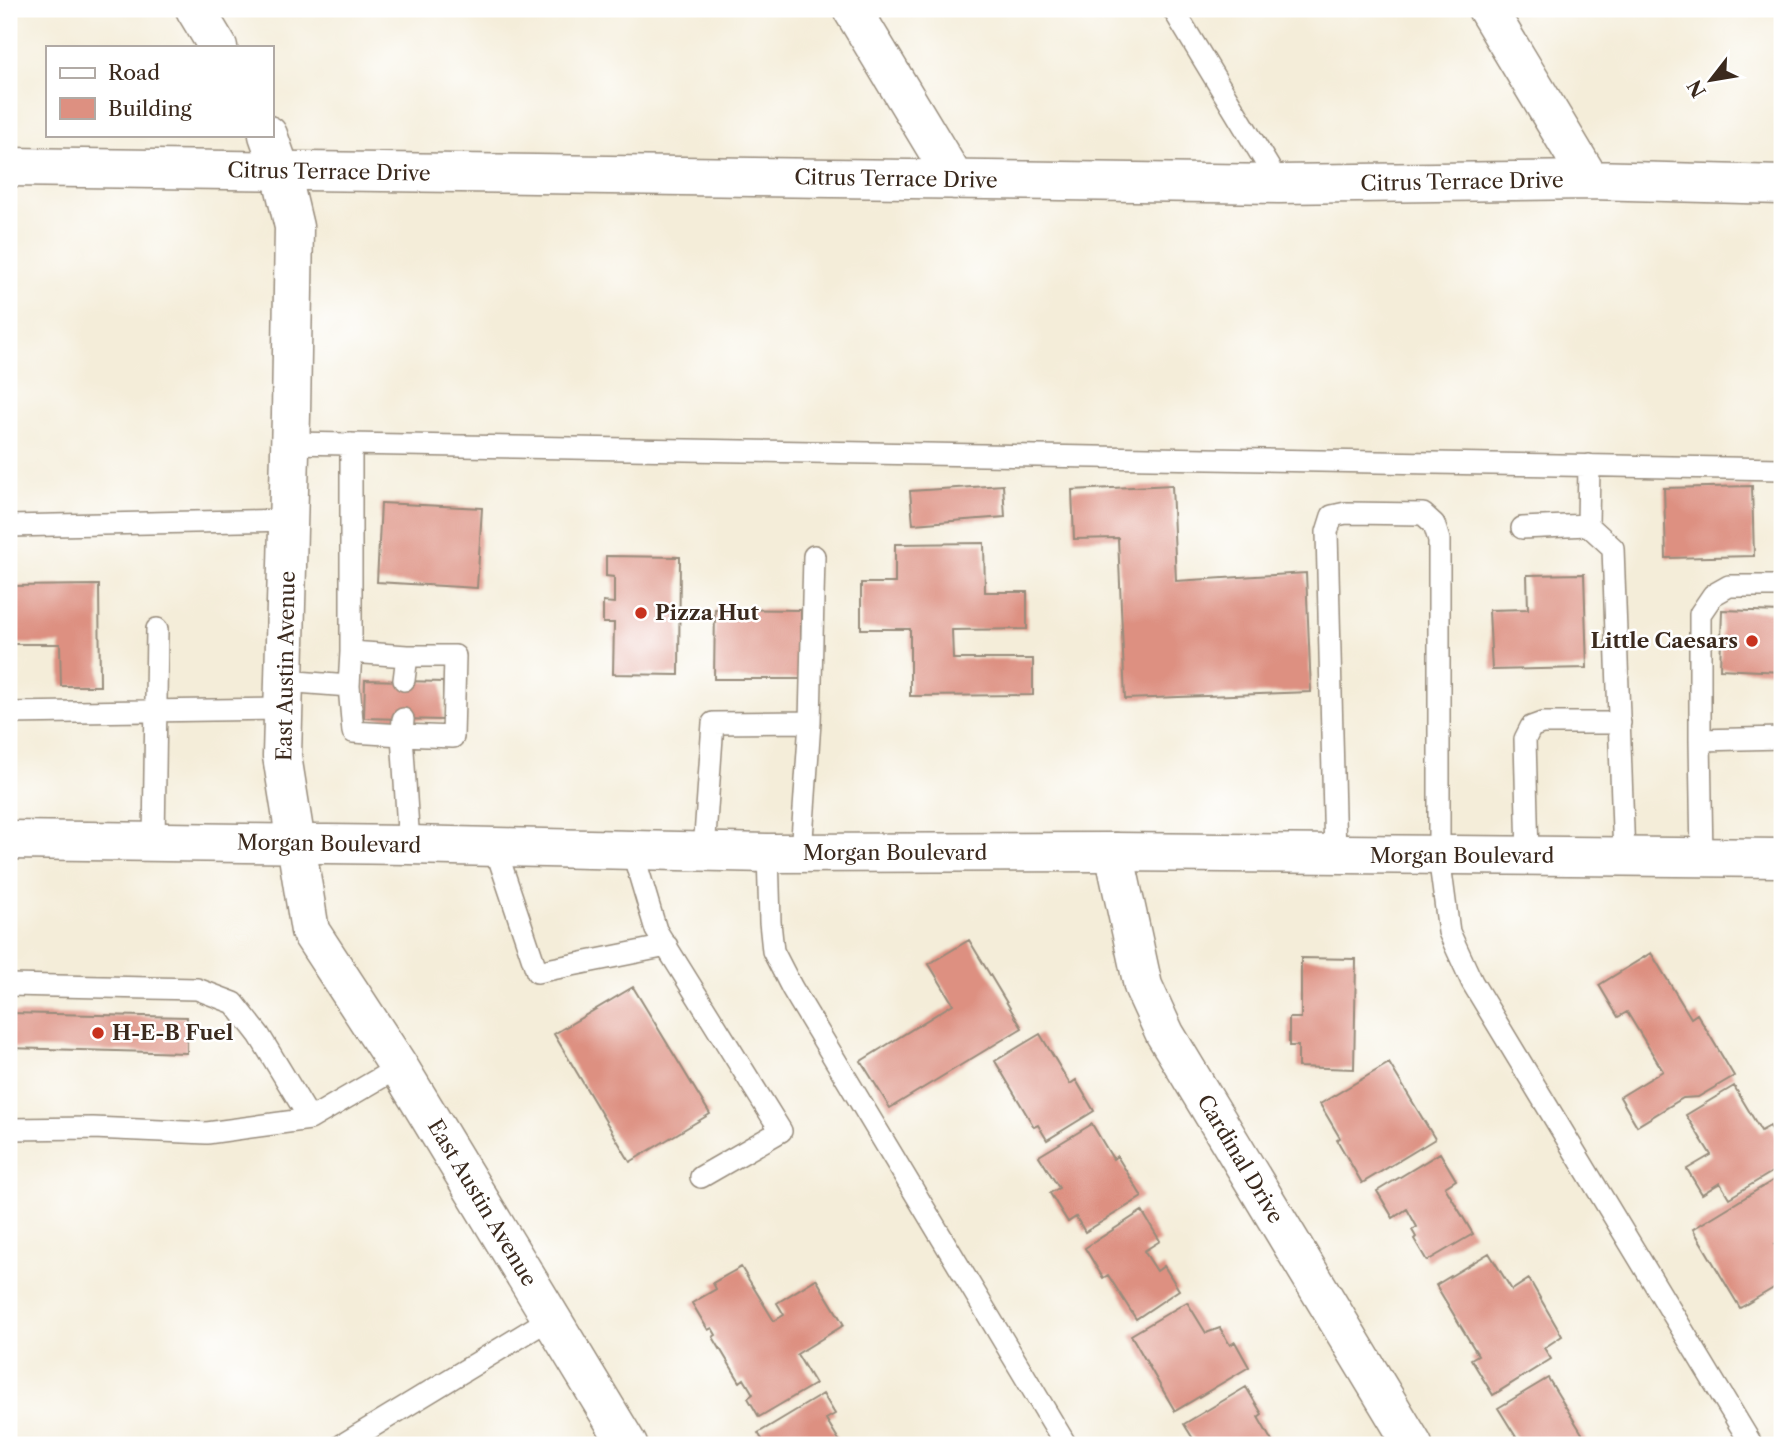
<svg xmlns="http://www.w3.org/2000/svg" width="1791" height="1454" viewBox="0 0 1791 1454" font-family="'Libre Caslon Text',serif">
<style>
.building{fill:#dd9081}
.lines{fill:none;stroke-linecap:round;stroke-linejoin:round}
.lane-casing{stroke:#988c7c;stroke-width:24}
.street-casing{stroke:#988c7c;stroke-width:41}
.secondary-casing{stroke:#988c7c;stroke-width:41}
.lane{stroke:#fff;stroke-width:21}
.street{stroke:#fff;stroke-width:38}
.secondary{stroke:#fff;stroke-width:38}
.poi-dot{fill:#c8321e;stroke:#fff;stroke-width:2.5}
.labels{text-anchor:middle;stroke-width:5;stroke-linejoin:round;paint-order:stroke}
.street-label{font-size:21px;fill:#3b2a1e;stroke:#fff}
.poi-label{font-size:21px;font-weight:bold;fill:#3b2a1e;stroke:#fff;text-anchor:start}
</style>
<rect width="100%" height="100%" fill="#fff"/>
<filter id="ink" filterUnits="userSpaceOnUse"><feTurbulence type="fractalNoise" baseFrequency=".0143" numOctaves="2"/><feDisplacementMap in="SourceGraphic" scale="14" xChannelSelector="R" yChannelSelector="G"/><feConvolveMatrix kernelMatrix="1 2 1 2 8 2 1 2 1" color-interpolation-filters="sRGB"/></filter>
<filter id="wash" filterUnits="userSpaceOnUse"><feTurbulence type="fractalNoise" baseFrequency=".00686" numOctaves="4" result="noise"/><feDisplacementMap in="SourceGraphic" scale="28" xChannelSelector="R" yChannelSelector="G"/><feGaussianBlur stdDeviation="1.57" result="paint"/><feColorMatrix in="noise" values="0 0 0 0 0 0 0 0 0 0 0 0 0 0 0 0 0 1.4 0 .05"/><feComposite in="paint" operator="in"/></filter>
<g filter="url(#wash)">
<rect width="100%" height="100%" fill="#f4edd9"/>
<g id="blocks">
<!-- building -->
<path class="building" d="M1003,485L1005,517L913,524L910,491Z
M1172,485L1176,581L1306,573L1311,692L1125,699L1118,538L1074,539L1072,490Z
M1752,486L1754,556L1666,558L1664,488Z
M381,503L482,508L477,588L377,582Z
M984,543L985,592H1027V629L952,630L953,659H1033V695L910,696V629H861V583H895V544Z
M606,556L680,557L679,675L613,674L614,623H603V602L614,603V577L606,576Z
M1584,574L1587,668L1492,670L1489,610L1528,609L1527,575Z
M99,585L100,686H61L60,644H9V586Z
M715,609L801,610V679H714Z
M1722,610L1782,612V672L1720,669Z
M365,680L443,682V720L364,718Z
M969,940L1022,1028L890,1108L861,1061L953,1004L929,964Z
M1651,953L1691,1018L1697,1014L1734,1076L1698,1097L1683,1098L1637,1126L1620,1097L1663,1071L1627,1012L1618,1017L1599,985Z
M1301,958L1356,959L1354,1069L1298,1067V1046H1289V1018H1301Z
M633,987L710,1114L630,1162L554,1034Z
M9,1013L187,1017V1053L9,1048Z
M1040,1034L1070,1084L1076,1080L1094,1111L1047,1140L1038,1125L1034,1127L995,1061Z
M1389,1063L1435,1139L1362,1183L1337,1140L1340,1138L1320,1104Z
M1734,1086L1761,1131L1770,1126L1782,1147V1166L1729,1198L1720,1183L1702,1194L1687,1169L1711,1155L1686,1115Z
M1092,1124L1113,1159L1117,1156L1142,1197L1085,1232L1076,1217L1068,1222L1050,1193L1059,1188L1039,1156Z
M1440,1153L1456,1180L1445,1187L1473,1234L1427,1261L1414,1239L1416,1237L1412,1230L1417,1227L1407,1209L1393,1218L1377,1191Z
M1782,1175V1240L1775,1244L1778,1248L1782,1246V1283L1740,1308L1693,1229Z
M1142,1211L1160,1241L1144,1251L1157,1271L1164,1266L1179,1290L1136,1319L1108,1275L1103,1278L1085,1248Z
M1489,1253L1512,1290L1529,1279L1562,1336L1544,1348L1551,1359L1493,1395L1471,1359L1478,1355L1436,1285Z
M741,1267L774,1321L784,1315L777,1303L816,1279L844,1325L797,1354L815,1384L759,1417L748,1398L753,1394L744,1379L740,1382L713,1337L716,1335L712,1328L708,1330L692,1303L716,1289L713,1283Z
M1187,1302L1206,1333L1220,1328L1230,1345L1235,1342L1249,1367L1175,1411L1131,1335Z
M1548,1378L1589,1445H1521L1498,1408Z
M1246,1387L1262,1414L1258,1417L1274,1445H1197L1184,1424Z
M823,1394L835,1414L826,1419L842,1445H766L758,1433Z"/>
</g>
</g>
<g filter="url(#ink)">
<use href="#blocks" fill-opacity="0" stroke="#988c7c" stroke-width="2"/>
<g class="lines">
<defs>
<path id="lane" d="M1173,9L1279,184
M291,443L1782,469
M1588,525L1589,465
M9,526L288,520
M1522,528L1588,525L1613,548L1624,857
M1782,586H1729L1713,595L1700,614V740L1782,738
M351,652V444
M404,680L407,656
M284,681L349,686
M9,713L283,709
M403,719L402,735L453,737L455,656H407L351,652L349,686L353,732L402,735L409,845
M810,722L814,556
M1700,740L1702,858
M154,842L157,629
M495,847L537,972L667,946
M632,850L656,930L781,1131L701,1177
M704,851L713,723L810,722L801,853
M768,853L770,922L773,951L792,988L1066,1445
M1335,855L1327,532L1332,516L1346,513L1423,514L1434,524L1439,540V856L1449,932L1472,982L1752,1445
M1528,856L1525,739L1531,727L1542,723H1620
M9,985L197,989L234,1003L259,1035L310,1119
M9,1129L93,1128L207,1133L310,1119L399,1067
M342,1445L551,1318"/>
<path id="street" d="M852,9L955,180
M1487,9L1590,180
M9,167L1279,184L1590,180L1782,185
M1114,852L1143,986L1165,1034L1413,1445"/>
<path id="secondary" d="M195,9L218,47
M268,135L281,172L294,227L291,414L282,756L310,931L399,1067L628,1445
M9,840L409,845L768,853L1114,852L1782,858"/>
</defs>
<!-- lane casing -->
<use href="#lane" class="lane-casing"/>
<!-- street casing -->
<use href="#street" class="street-casing"/>
<!-- secondary casing -->
<use href="#secondary" class="secondary-casing"/>
<!-- lane -->
<use href="#lane" class="lane"/>
<!-- street -->
<use href="#street" class="street"/>
<!-- secondary -->
<use href="#secondary" class="secondary"/>
</g>
</g>
<!-- markers -->
<g class="poi-dot">
<circle cx="641" cy="613" r="7"/>
<circle cx="1752" cy="641" r="7"/>
<circle cx="98" cy="1033" r="7"/>
</g>
<g class="labels">
<!-- street labels -->
<g class="street-label">
<text transform="translate(329 172) rotate(1)" y="7">Citrus Terrace Drive</text>
<text transform="translate(896 179) rotate(1)" y="7">Citrus Terrace Drive</text>
<text transform="translate(1462 182) rotate(-1)" y="7">Citrus Terrace Drive</text>
<text transform="translate(286 666) rotate(-89)" y="7">East Austin Avenue</text>
<text transform="translate(329 844) rotate(1)" y="7">Morgan Boulevard</text>
<text x="895" y="860">Morgan Boulevard</text>
<text x="1462" y="863">Morgan Boulevard</text>
<text transform="translate(1240 1159) rotate(59)" y="7">Cardinal Drive</text>
<text transform="translate(482 1203) rotate(59)" y="7">East Austin Avenue</text>
</g>
<!-- poi labels -->
<g class="poi-label">
<text x="655" y="620">Pizza Hut</text>
<text x="1738" y="648" text-anchor="end">Little Caesars</text>
<text x="112" y="1040">H-E-B Fuel</text>
</g>
</g>
<!-- margin -->
<rect width="1791" height="1454" fill="none" stroke="#fff" stroke-width="35"/>
<!-- legend -->
<rect x="46" y="46" width="228" height="91" fill="#ffffff" stroke="#b1aaa5" stroke-width="2"/>
<rect x="60" y="68" width="35" height="10" fill="#ffffff" stroke="#b1aaa5" stroke-width="2"/>
<text x="108" y="80" font-size="21" fill="#3b2a1e">Road</text>
<rect x="60" y="98" width="35" height="21" fill="#dd9081" stroke="#b1aaa5" stroke-width="2"/>
<text x="108" y="116" font-size="21" fill="#3b2a1e">Building</text>
<!-- north arrow -->
<g transform="translate(1711 80) rotate(239)" stroke="#ffffff" stroke-width="5" paint-order="stroke">
<path d="M0-5L12 26L0 18L-12 26Z" fill="#3b2a1e"/>
<text y="-10" font-size="19" font-weight="bold" text-anchor="middle" fill="#3b2a1e">N</text>
</g>
</svg>
